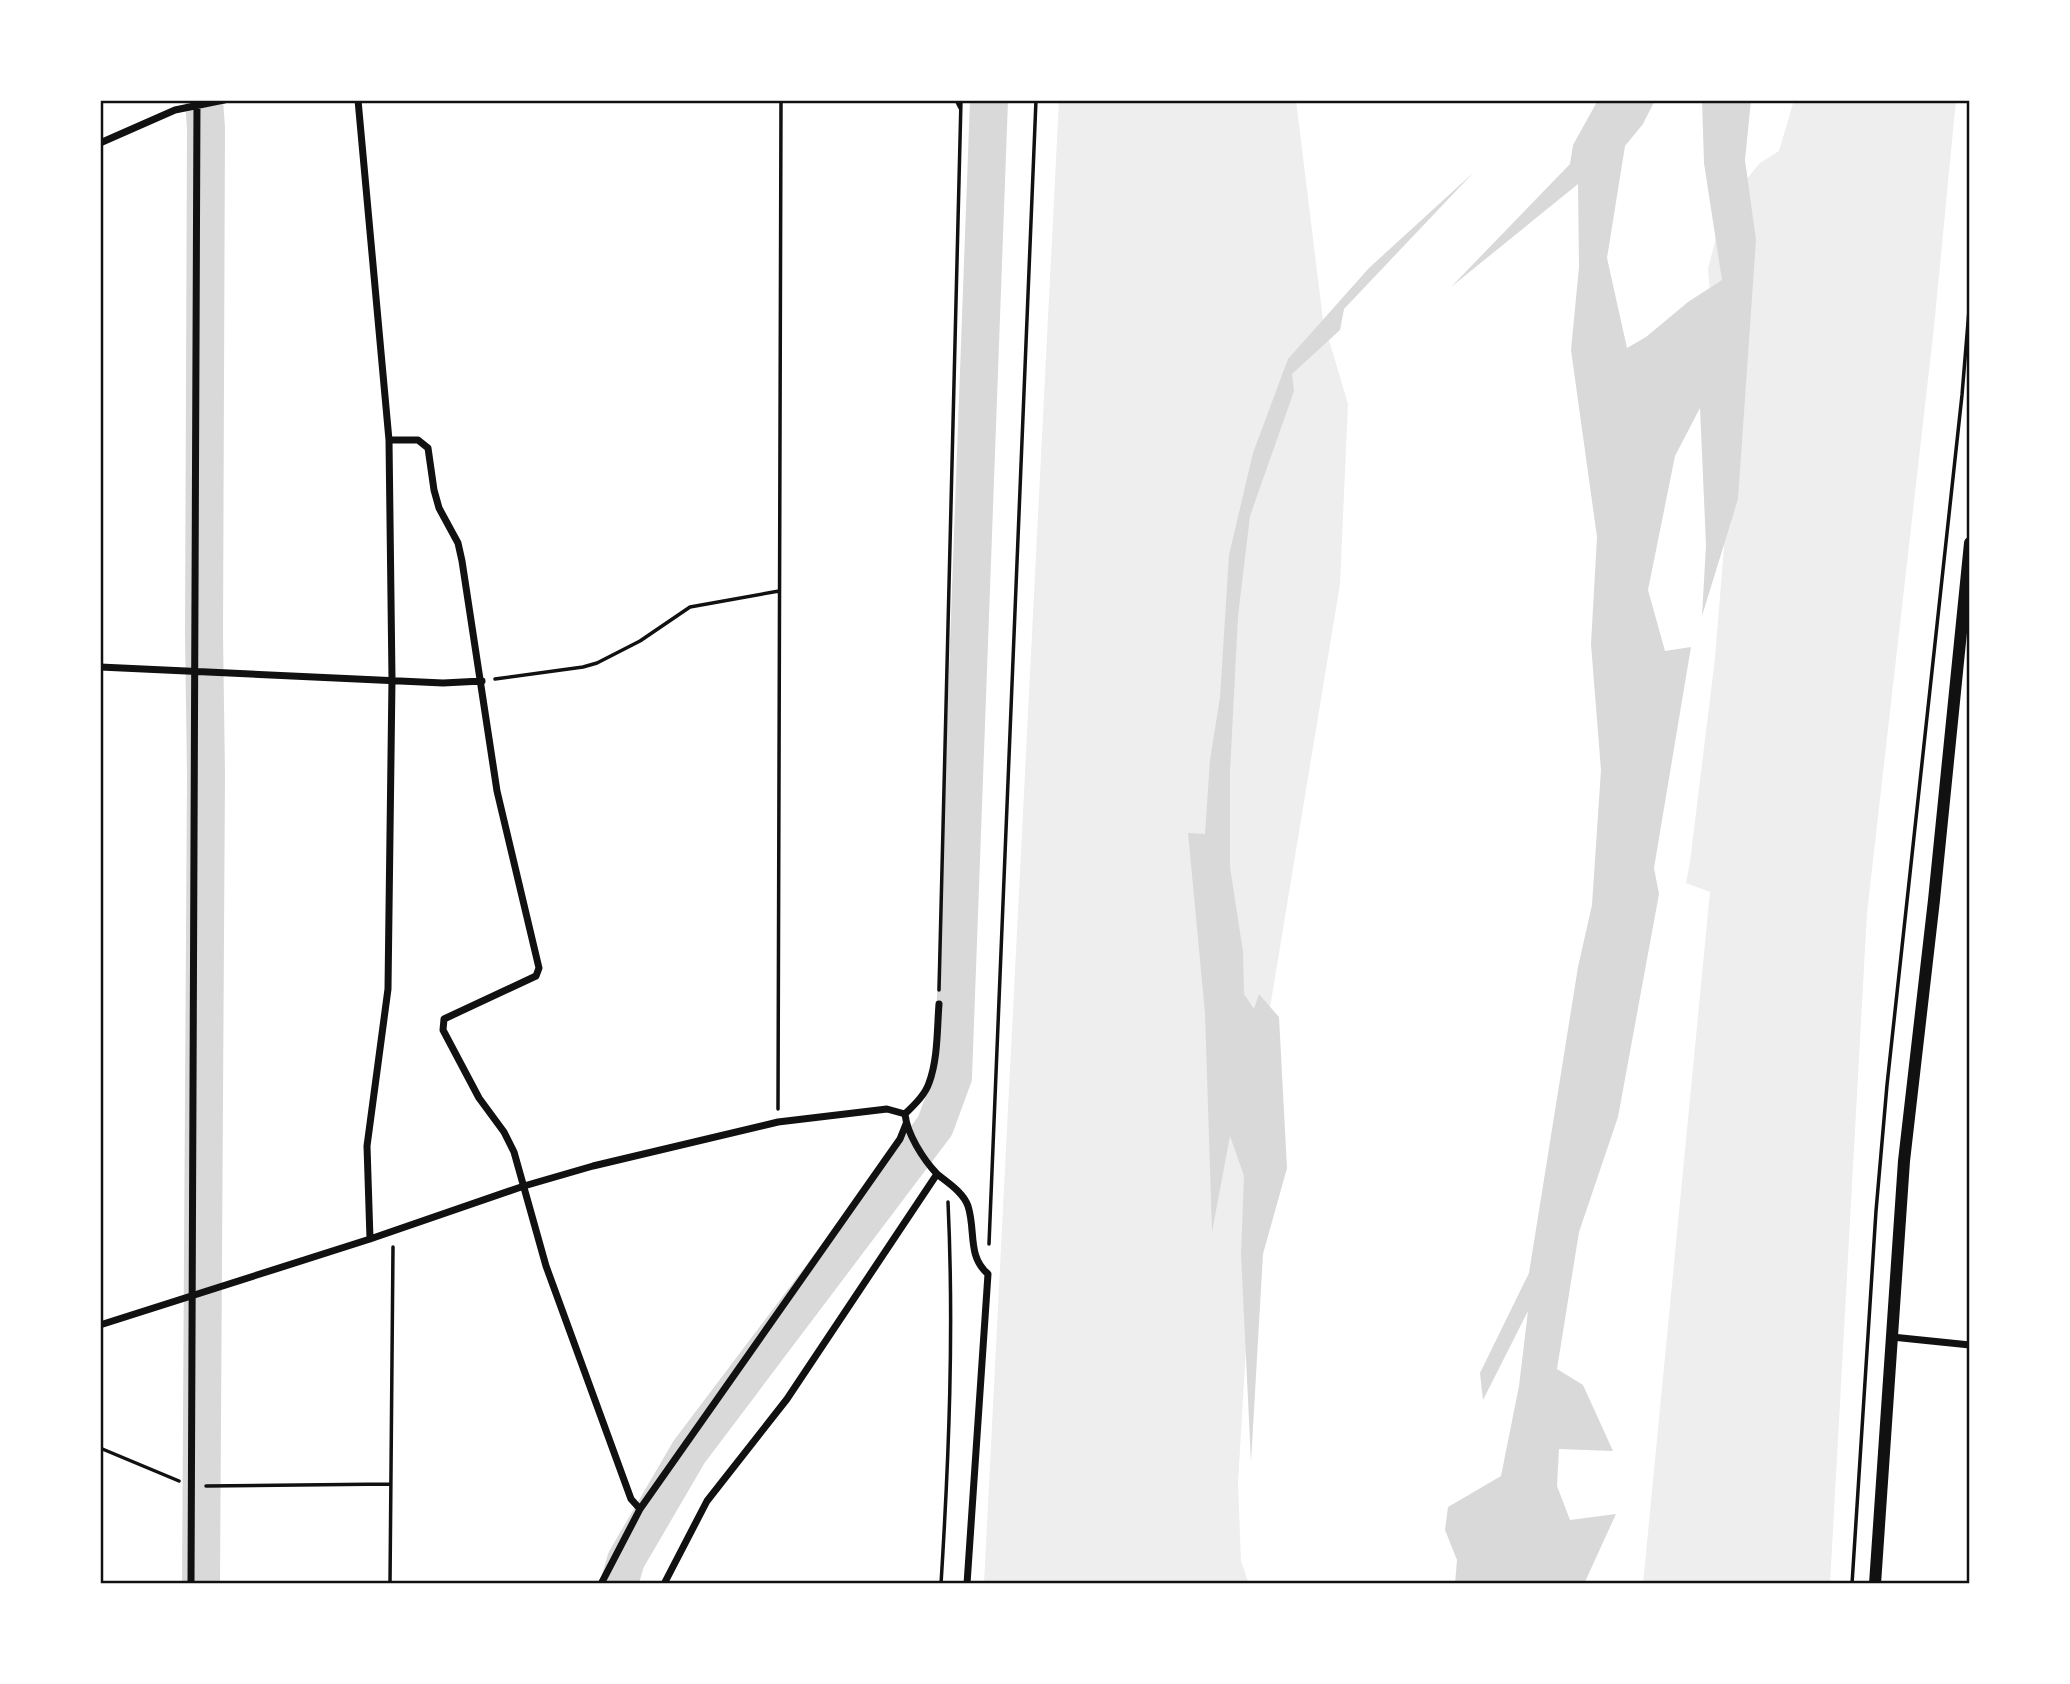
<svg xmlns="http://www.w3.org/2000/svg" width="2070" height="1684" viewBox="0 0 2070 1684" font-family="'Libre Baskerville',serif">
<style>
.green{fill:#eee}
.water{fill:#d9d9d9}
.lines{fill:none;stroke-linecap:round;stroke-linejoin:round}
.river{stroke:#d9d9d9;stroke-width:38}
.path{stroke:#111;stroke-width:3.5}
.minor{stroke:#111;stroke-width:7}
.tertiary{stroke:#111;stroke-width:12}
.neatline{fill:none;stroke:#111;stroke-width:2.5}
</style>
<rect width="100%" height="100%" fill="#fff"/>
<!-- green -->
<path class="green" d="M1059,100H1296L1323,320L1348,404L1340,584L1264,1044L1238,1483L1241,1561L1249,1584H984Z
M1794,100H1956L1934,327L1867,913L1830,1584H1643L1710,892L1686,883L1690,862L1715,658L1724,547L1716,363L1708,269L1719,226L1739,188L1760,163L1779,151Z"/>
<!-- water -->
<path class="water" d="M1598,100H1655L1643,124L1625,146L1607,258L1627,348L1646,337L1688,302L1722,280L1704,163L1702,100H1751L1745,160L1756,240L1738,499L1702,616L1706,545L1700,408L1675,456L1648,590L1665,651L1691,647L1654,868L1659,894L1618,1117L1579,1232L1557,1369L1583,1385L1613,1451L1559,1449L1557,1486L1570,1520L1616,1514L1584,1584H1455L1457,1560L1445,1530L1448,1507L1501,1476L1519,1386L1528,1311L1483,1400L1480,1373L1529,1273L1578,967L1592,905L1601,770L1591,644L1597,537L1571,350L1579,267L1578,184L1451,287L1570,164L1573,145Z
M1474,172L1344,309L1340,330L1292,374L1294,391L1250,516L1238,616L1230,772V867L1243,952L1244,994L1254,1009L1259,994L1279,1017L1287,1168L1263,1254L1251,1462L1241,1254L1244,1176L1230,1136L1212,1232L1205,1013L1188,833L1205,834L1210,760L1220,697L1229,555L1253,453L1288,359L1369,268Z"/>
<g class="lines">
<!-- river -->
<path class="river" d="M201,1584L206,774L204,635L206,128L204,100
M619,1584L626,1560L689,1452L935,1126L953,1077L989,100"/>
<!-- path -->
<path class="path" d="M956,100L960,108
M495,679L583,667L597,663L640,641L690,607L779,591
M939,990L961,100
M778,1109L781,100
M989,1244L1036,100
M100,1448L179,1481
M206,1486L390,1484
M390,1584L393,1247
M941,1584C949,1456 954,1330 948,1202
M1852,1584L1876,1211L1887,1085L1962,395L1970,298"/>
<!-- minor -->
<path class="minor" d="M358,100L389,440L392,679L388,989L367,1146L370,1239
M100,143L175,110L224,100
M389,440H418L428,448L434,490L439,508L458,543L462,561L497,791L539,968L536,976L444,1019L443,1030L479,1098L504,1132L514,1152L546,1266L631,1499L640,1509
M100,667L443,683L482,681
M937,1174C948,1183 963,1192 968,1206C976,1231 967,1256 988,1274L967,1584
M100,1325L370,1239L524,1186L593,1166L778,1122L887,1109L905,1114C914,1105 925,1095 929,1083C938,1059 937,1029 939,1004
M1892,1337L1970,1345
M191,1584L197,100
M601,1584L640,1509L900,1139L906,1124
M664,1584L707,1501L787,1399L937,1174C923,1159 907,1134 905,1114"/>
<!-- tertiary -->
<path class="tertiary" d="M1875,1584L1904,1161L1934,900L1970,543"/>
</g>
<!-- border -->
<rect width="2070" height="1684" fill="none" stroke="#ffffff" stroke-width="203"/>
<rect x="102" y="102" width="1866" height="1480" class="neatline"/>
</svg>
